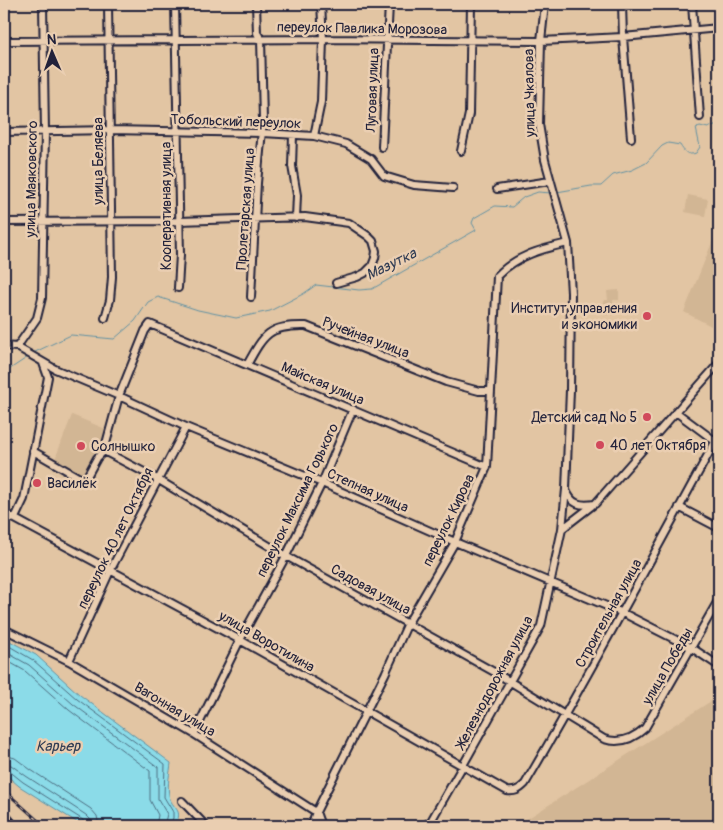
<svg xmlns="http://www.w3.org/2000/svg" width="723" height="830" viewBox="0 0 723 830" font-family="Pangolin,sans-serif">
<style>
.built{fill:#d2b694}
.water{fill:#8bdbe8;stroke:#6191a3}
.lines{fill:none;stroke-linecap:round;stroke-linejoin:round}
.shore{stroke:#4c6c80;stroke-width:1}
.stream{stroke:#6191a3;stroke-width:1}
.minor-casing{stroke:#22223b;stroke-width:10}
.minor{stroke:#eaceb1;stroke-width:6}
.rail-casing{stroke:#22223b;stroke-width:3}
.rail{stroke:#eaceb1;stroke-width:1;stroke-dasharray:4;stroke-linecap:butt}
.poi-dot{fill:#d1495b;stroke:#eaceb1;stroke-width:2}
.labels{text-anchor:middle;stroke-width:5;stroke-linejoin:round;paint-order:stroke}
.street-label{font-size:14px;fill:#22223b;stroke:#eaceb1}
.poi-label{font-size:14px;fill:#22223b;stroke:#eaceb1;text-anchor:start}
.water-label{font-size:15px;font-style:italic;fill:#323e55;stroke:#eaceb1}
</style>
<rect width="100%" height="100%" fill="#e2c5a3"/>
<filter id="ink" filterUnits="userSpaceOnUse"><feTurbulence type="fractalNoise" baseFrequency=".02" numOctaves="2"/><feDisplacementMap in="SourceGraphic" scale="10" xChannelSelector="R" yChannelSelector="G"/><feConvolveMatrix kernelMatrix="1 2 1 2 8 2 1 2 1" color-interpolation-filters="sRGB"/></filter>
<g filter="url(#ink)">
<!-- built -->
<path class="built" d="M688,195L708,199L705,216L685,212Z
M719,225V330L684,312Z
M619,290V300H613L614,315H604V300H608L607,291Z
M72,415L108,430V434L85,474L82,476L55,459Z
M719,696V826H516Z"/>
<!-- water -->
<path class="water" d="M4,638L36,655L80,695L171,763C170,773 167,784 169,795C171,809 186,809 174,826H83L19,786L4,773Z"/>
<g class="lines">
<!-- shore -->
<path class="shore" d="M4,643L33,660L77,699L165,764L164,797L173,812V818L170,826
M4,651L29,665L73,704L158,767V799L167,814L164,826
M4,659L25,671L69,710L150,771V800L158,815L156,826
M4,755L15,758L31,770L91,809L97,816L99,826
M4,763L11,765L26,776L86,815L90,819L92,826
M4,769L8,770L23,782L83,820L85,826"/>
<!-- stream -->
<path class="stream" d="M557,192L591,186H601L613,175L632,170L646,163L662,146L668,143L680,145C684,152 688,156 696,153L700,147L696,128L700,126L708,128L719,123
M33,353L71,335L114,339L135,321L148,302L158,297L198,310L236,318L270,311L303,294L316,285L359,290L372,289L476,230L472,223L474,218L495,206L512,207L524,197L538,192L551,193
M4,373L28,357"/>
<defs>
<path id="minor" d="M175,4L180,255L178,288
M622,4L623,37L631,138
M692,4L700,117
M4,41L323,39L541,41L623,37L719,28
M4,132L111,130L263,133L314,136L346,144L371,159L384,176L414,185L453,188
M293,135L292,166L297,195L296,218
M314,136L321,102L323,39L321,4
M382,147L389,4
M461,151L469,114L471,4
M497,189L550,181
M4,222L179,221L305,217L349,223L368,236L373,241L376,251L375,258L372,266L365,273L357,277L336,283
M251,297L257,183L263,120L261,39L257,33L256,4
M105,318L110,300L112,277L108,4
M4,346L17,347L55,369L119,396L186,427L322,483L455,542L623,613L692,648L719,666
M17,347L37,318L42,298L45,132L43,4
M247,365C264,334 269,325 306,326L446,382L479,391H491
M676,412L719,444
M33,451L78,477L85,480L97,458L104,451L119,396L145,331L150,324L487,467
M104,451L157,479L286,556L496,673L604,739C619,744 633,739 645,728L719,599
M566,490C572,505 580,506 595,504L719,363
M679,507L719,528
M4,513L240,640L507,791C515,792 519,790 525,784C591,672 652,557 715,442
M15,518L24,499L48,377L43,363
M562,529L593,505
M4,629L69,661L194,734L316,812L321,826
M69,661L111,569L186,427
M194,734L240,640L286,556L322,483L353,409
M182,801L206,826
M311,826L316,812L385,674L408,623L455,542L487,467L497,276C517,255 542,249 568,243
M424,826L431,821L462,767L541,626L562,529L566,489L570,390L571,293L568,243L545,160L539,124L541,41L545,4"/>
</defs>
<!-- minor casing -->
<use href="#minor" class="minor-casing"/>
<!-- minor -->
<use href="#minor" class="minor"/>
<defs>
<path id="rail" d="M4,790L44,826
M4,808L19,826"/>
</defs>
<!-- rail casing -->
<use href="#rail" class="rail-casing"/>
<!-- rail -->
<use href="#rail" class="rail"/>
</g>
</g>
<!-- markers -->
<g class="poi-dot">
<circle cx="647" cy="316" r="5"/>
<circle cx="647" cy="417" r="5"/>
<circle cx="600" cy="445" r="5"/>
<circle cx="81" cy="446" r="5"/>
<circle cx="37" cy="483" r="5"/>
</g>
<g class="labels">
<!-- street labels -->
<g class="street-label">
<text transform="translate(362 28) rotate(1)" y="5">переулок Павлика Морозова</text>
<text transform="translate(372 90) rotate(-88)" y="5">Луговая улица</text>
<text transform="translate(529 93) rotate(-91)" y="5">улица Чкалова</text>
<text transform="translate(236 121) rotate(2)" y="5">Тобольский переулок</text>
<text transform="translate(98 161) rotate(-90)" y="5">улица Беляева</text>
<text transform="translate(31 179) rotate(-89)" y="5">улица Маяковского</text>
<text transform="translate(166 206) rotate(-90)" y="5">Кооперативная улица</text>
<text transform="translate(245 209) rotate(-86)" y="5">Пролетарская улица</text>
<text transform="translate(366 337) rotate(21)" y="5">Ручейная улица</text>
<text transform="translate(323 383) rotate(23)" y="5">Майская улица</text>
<text transform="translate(368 490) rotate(24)" y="5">Степная улица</text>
<text transform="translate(297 500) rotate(-64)" y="5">переулок Максима Горького</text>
<text transform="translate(448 520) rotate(-64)" y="5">переулок Кирова</text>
<text transform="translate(115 538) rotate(-64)" y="5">переулок 40 лет Октября</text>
<text transform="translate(371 589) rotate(29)" y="5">Садовая улица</text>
<text transform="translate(608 613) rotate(-61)" y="5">Строительная улица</text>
<text transform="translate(267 641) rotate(30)" y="5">улица Воротилина</text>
<text transform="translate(667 666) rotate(-60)" y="5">улица Победы</text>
<text transform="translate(494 682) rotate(-62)" y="5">Железнодорожная улица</text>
<text transform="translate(175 709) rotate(31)" y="5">Вагонная улица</text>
</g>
<!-- poi labels -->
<g class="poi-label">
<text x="637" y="313" text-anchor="end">Институт управления<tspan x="637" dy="16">и экономики</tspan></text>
<text x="637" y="422" text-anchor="end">Детский сад № 5</text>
<text x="610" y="450">40 лет Октября</text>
<text x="91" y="451">Солнышко</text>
<text x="47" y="488">Василёк</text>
</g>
<!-- water labels -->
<g class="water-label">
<text transform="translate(391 264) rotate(-26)" y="5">Мазутка</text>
<text x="58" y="751">Карьер</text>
</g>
</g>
<!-- margin -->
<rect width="723" height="830" fill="none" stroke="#eaceb1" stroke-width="20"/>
<rect x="10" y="10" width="703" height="810" fill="none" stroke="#22223b" stroke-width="2" filter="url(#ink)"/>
<!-- north arrow -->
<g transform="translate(52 52) rotate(358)" stroke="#eaceb1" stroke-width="4" paint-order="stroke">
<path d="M0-4L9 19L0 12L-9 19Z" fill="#22223b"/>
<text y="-8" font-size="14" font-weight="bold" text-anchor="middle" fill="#22223b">N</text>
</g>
</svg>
